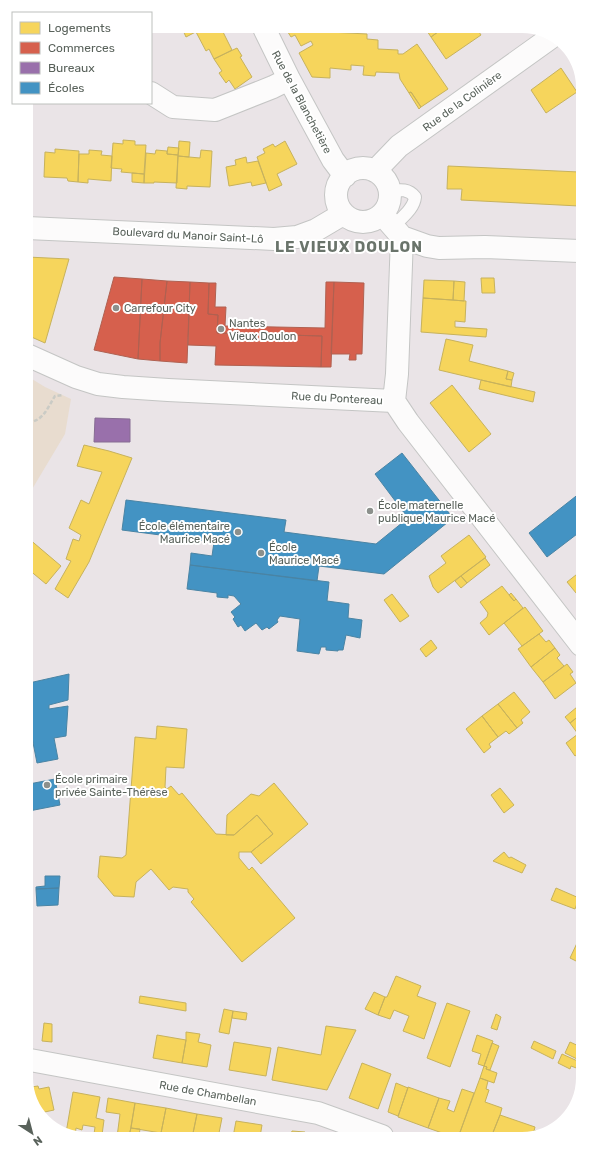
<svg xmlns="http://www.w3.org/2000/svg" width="609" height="1165" viewBox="0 0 609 1165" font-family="Rubik,sans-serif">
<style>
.green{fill:#e8dccf}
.homes{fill:#f6d55c;stroke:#c7b25c}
.shops{fill:#d6604d;stroke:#b06151}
.offices{fill:#9970ab;stroke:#866c93}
.schools{fill:#4393c3;stroke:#4a84a4}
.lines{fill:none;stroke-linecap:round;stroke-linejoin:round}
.service-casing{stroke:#c4c5c4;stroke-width:14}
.minor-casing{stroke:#c4c5c4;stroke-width:24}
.path{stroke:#cacbc5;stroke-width:2.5;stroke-dasharray:4 2;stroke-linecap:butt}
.service{stroke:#fcfbfb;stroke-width:12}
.minor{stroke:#fcfbfb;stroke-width:22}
.poi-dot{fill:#8c908c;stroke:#fff;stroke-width:1.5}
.labels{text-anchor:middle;stroke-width:4;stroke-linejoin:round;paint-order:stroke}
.street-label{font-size:11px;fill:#59625b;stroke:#fff}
.poi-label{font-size:11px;fill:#59625b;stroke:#fff;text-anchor:start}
.district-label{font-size:15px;font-weight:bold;letter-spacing:1px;fill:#6a746b;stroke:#fff}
</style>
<rect width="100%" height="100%" fill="#eae4e7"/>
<!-- green -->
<path class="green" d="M27,376L45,387L71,399L65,434L28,496Z"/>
<!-- homes -->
<path class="homes" d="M181,26H207L186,37Z
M207,26H223L225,29L222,30L232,50L214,59L209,49L206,51L196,32Z
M284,26H326L329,32L367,34V39L378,40V49L398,50V54H403L417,44L448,89L421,107L411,92L409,93L400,79L399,73L376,72L375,76L363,75L364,66L351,65V70L330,68V78L312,77L299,53L313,45L311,41L301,46L295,35L291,37Z
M428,26H446L431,37L425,28Z
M446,26H475L481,35L446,59L431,37Z
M237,48L242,56L240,57L252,77L235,89L229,80L226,83L219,73L222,71L214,59Z
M561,68L577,92L546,113L531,90Z
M411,92L421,107L419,109L409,93Z
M123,140L135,141V145H146L144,174L121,172L122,169L111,168L113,143L123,144Z
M179,141L190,142L189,157L178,156Z
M285,141L297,164L277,174L282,185L269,191L257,157L265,153L263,149L273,144L275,147Z
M168,147L179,148L178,155L167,154Z
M55,149L79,151L78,182L68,181L67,178L44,177L45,152L55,153Z
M89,150L102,151L101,155L112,156L111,181L88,179V183L78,182L79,154H89Z
M156,150L167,151V154L178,155L177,183L154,182V183H144L146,153L155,154Z
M201,150L212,151L210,187L187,186V189L176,188L178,156L200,158Z
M246,157L247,163L258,161L266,183L252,186L251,182L229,186L226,167L236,165L235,160Z
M448,166L579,172V206L461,200L462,189H447Z
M132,173L144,174V183L132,182Z
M27,257L69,259L45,343L27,335Z
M481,278H494L495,293H482Z
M424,280L454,281L453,300L423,298Z
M454,281L465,282L464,301L453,300Z
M423,298L466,301L465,322L455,321V327L487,329L486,337L421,332Z
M446,339L473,345L469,361L508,371L506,379L512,380L511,387L439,370Z
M508,371L514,373L512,380L506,379Z
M481,380L535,392L533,402L479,389Z
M452,385L491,434L469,452L430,403Z
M84,445L109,451L132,458L89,562L68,598L55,589L71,561L66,559L73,539L79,541L81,535L69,528L81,500L89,504L102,472L77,466Z
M469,535L486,557L438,593L433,587L429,576L446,563L441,556Z
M28,538L61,566L46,584L28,569Z
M485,558L490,565L467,583L461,576Z
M581,571V599L567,582Z
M461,576L467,583L461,588L455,581Z
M502,586L514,601L516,599L523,608L489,635L480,623L487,617L488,613L480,602Z
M511,593L516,599L514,601L509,595Z
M392,594L409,616L400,622L384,600Z
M525,607L543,631L522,646L504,623Z
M539,634L546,642L549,640L555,648L531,667L518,649Z
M431,640L437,648L426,657L420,649Z
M555,648L560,655L557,658L564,666L543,682L531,667Z
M567,664L573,672L570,674L576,683L555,699L543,682Z
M514,692L530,712L521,720L523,723L517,728L498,704Z
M498,704L517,728L509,734L506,731L498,737L482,716Z
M577,707L581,712V716L580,715L570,723L565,717Z
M580,715L581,716L582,751L575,756L566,743L578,734L570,723Z
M482,716L498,737L489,744L491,747L484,753L466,729Z
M157,726L187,729L184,768L166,767L165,787L167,789L171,786L179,795L182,793L216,834L234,835L257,815L273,834L251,852H239V858L249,870L252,867L295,918L242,962L191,902L194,899L188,892V889L173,887L169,890L151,869L136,882L134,897L114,896L98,877L100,856L122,858L126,855L135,737L156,739Z
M274,783L308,824L261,864L251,852L273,834L257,815L234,835H226L227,815L251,794L259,796Z
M500,788L514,805L504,813L491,795Z
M504,852L509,858L511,857L526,865L522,873L493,861Z
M556,888L579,898L575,909L551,900Z
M582,933V943L578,941Z
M578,941L582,943V964L570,958Z
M396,976L421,986L417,996L436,1003L424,1039L403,1031L409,1016L394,1010L390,1019L378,1015L385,997H387Z
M374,992L385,997L378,1015L365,1009Z
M140,996L186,1003V1011L139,1003Z
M447,1003L470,1011L450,1067L427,1058Z
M224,1009L233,1011L229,1034L219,1032Z
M233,1011L247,1013L246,1020L232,1018Z
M496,1014L501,1017L497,1030L491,1028Z
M44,1023L52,1024V1042L42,1041Z
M326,1026L356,1030L327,1090L272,1080L278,1047L321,1055Z
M186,1032L200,1034L198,1042L211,1045L207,1067L182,1063L186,1040Z
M157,1035L186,1040L182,1063L153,1058Z
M477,1035L493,1041L484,1066L478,1064L481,1054L472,1051Z
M534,1041L556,1051L553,1059L531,1048Z
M234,1042L271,1048L266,1076L229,1070Z
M570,1042L583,1048V1062L565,1053Z
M492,1043L499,1046L490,1070L486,1069L487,1067L484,1066Z
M562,1054L582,1063L579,1069L571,1066L570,1069L558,1063Z
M362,1063L391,1074L378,1109L349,1098Z
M484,1066L487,1067L486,1069L497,1073L494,1083L480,1078Z
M480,1078L488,1081L486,1089L489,1090L485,1102L502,1108L500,1115L492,1135H459Z
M396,1083L408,1088L398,1116L388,1112Z
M38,1086L39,1089L49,1087L54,1110L40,1113L31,1101V1087Z
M408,1087L439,1098L428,1128L398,1117Z
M462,1089L474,1093L459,1135H448L428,1128L439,1098L450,1101L447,1109L454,1112Z
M73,1092L100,1097L96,1118L104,1120L102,1135L94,1134L95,1127L83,1125L82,1130L76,1128L75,1136L66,1133Z
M108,1098L135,1103L129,1138L117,1137L120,1114L106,1112Z
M135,1103L166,1108L161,1133L131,1128Z
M166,1108L197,1114L192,1138L174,1135L173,1138H160Z
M197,1114L222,1118L218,1138H192Z
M500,1115L535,1127L533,1135H492Z
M236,1121L262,1125L260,1137H233Z
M59,1127L67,1129L66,1133L58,1130Z
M131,1128L140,1129L139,1136L129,1135Z
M534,1130L545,1134L533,1135Z
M292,1131L305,1132L304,1137H290Z"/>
<!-- shops -->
<path class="shops" d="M114,277L142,279L138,359L94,350Z
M142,279L167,281L160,343V361L138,359Z
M167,281L190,282L187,363L160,361V343Z
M190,282L209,283L208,314L218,315L217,333L322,336L321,367L215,365L216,346L188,345Z
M326,282H334L331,367H321L322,336L217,333L218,315L208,314L209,283H216L215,307H226L225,326L325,328Z
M334,282L364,283L362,354H356V360H349L350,354H331Z"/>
<!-- offices -->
<path class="offices" d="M95,418L130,419V442H94Z"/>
<!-- schools -->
<path class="schools" d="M402,453L453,518L384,574L319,566L317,581L190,565L191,553L212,556L214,542L122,530L126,500L286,520L284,532L376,544L408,518L375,474Z
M580,493L581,531L547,557L529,533Z
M190,565L329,582L327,601L349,604L348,618L362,620L360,638L346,635L343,650H338V651L326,650V647H321L319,654L297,651L300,619L280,616L277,620L278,622L269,629L267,627L262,630L256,623L245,631L241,625L238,627L233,619L235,617L231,612L241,604L234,596L228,595V598L217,597V593L187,589Z
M69,674L68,700L49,705V709L68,706L66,736L54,738L58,759L37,763L29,722V683Z
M55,779L60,805L29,811V784Z
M45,876H60L59,888L36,889V887L45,886Z
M59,888L58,905L37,906L36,889Z"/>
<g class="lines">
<defs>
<path id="service" d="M390,191C399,190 408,188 415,197C414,209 401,218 393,227"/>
<path id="minor" d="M263,26L289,79L333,160L345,176
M151,93L173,107L215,110L273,87L289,79
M336 195a27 27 0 1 1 54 0a27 27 0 1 1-54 0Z
M375,171L399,146L553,36
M382,214L402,237L427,246L439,248L485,247L579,251
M27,228L274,239L297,237L316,230L343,214
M27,355L76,377L98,384L123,387L168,390L394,401
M394,401L408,422L581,645
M394,401L397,374L402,237
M30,1060L318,1113L382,1136"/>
</defs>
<!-- service casing -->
<use href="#service" class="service-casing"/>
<!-- minor casing -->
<use href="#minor" class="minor-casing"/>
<!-- path -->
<path class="path" d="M28,422C43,422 48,407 55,396L63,395"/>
<!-- service -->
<use href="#service" class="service"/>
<!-- minor -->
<use href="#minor" class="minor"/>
</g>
<!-- markers -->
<g class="poi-dot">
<circle cx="116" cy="308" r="4"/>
<circle cx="221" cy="329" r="4"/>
<circle cx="370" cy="511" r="4"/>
<circle cx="238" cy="532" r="4"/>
<circle cx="261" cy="553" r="4"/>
<circle cx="47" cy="785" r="4"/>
</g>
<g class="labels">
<!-- street labels -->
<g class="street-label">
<text transform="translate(462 101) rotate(-36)" y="4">Rue de la Colinière</text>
<text transform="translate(302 102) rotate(62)" y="4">Rue de la Blanchetière</text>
<text transform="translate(188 235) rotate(3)" y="4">Boulevard du Manoir Saint-Lô</text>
<text transform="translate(337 398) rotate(3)" y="4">Rue du Pontereau</text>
<text transform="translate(208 1093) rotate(10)" y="4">Rue de Chambellan</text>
</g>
<!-- poi labels -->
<g class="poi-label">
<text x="124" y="312">Carrefour City</text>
<text x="229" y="327">Nantes<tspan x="229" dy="13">Vieux Doulon</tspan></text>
<text x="378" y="509">École maternelle<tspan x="378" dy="13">publique Maurice Macé</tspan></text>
<text x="230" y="530" text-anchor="end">École élémentaire<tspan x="230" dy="13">Maurice Macé</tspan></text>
<text x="269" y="551">École<tspan x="269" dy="13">Maurice Macé</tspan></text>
<text x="55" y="783">École primaire<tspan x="55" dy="13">privée Sainte-Thérèse</tspan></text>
</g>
<!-- district labels -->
<g class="district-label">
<text x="349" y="252">LE VIEUX DOULON</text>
</g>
</g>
<!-- crop -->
<path d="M0 0H609V1165H0ZM87 33H522A54 54 0 0 1 576 87V1078A54 54 0 0 1 522 1132H87A54 54 0 0 1 33 1078V87A54 54 0 0 1 87 33Z" fill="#fff" fill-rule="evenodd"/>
<!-- legend -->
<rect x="12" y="12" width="140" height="92" fill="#ffffff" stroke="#bdc0bd"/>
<rect x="20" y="22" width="20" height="12" fill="#f6d55c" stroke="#bdc0bd"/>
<text x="48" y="32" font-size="12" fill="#59625b">Logements</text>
<rect x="20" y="42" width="20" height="12" fill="#d6604d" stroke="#bdc0bd"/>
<text x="48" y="52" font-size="12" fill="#59625b">Commerces</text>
<rect x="20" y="62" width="20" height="12" fill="#9970ab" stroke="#bdc0bd"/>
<text x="48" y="72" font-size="12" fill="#59625b">Bureaux</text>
<rect x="20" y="82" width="20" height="12" fill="#4393c3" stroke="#bdc0bd"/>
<text x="48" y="92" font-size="12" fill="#59625b">Écoles</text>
<!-- north arrow -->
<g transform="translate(32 1133) rotate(144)" stroke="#ffffff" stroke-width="3" paint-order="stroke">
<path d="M0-3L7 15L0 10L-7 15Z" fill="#59625b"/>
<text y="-6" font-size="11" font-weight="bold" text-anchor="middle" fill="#59625b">N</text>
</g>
</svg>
